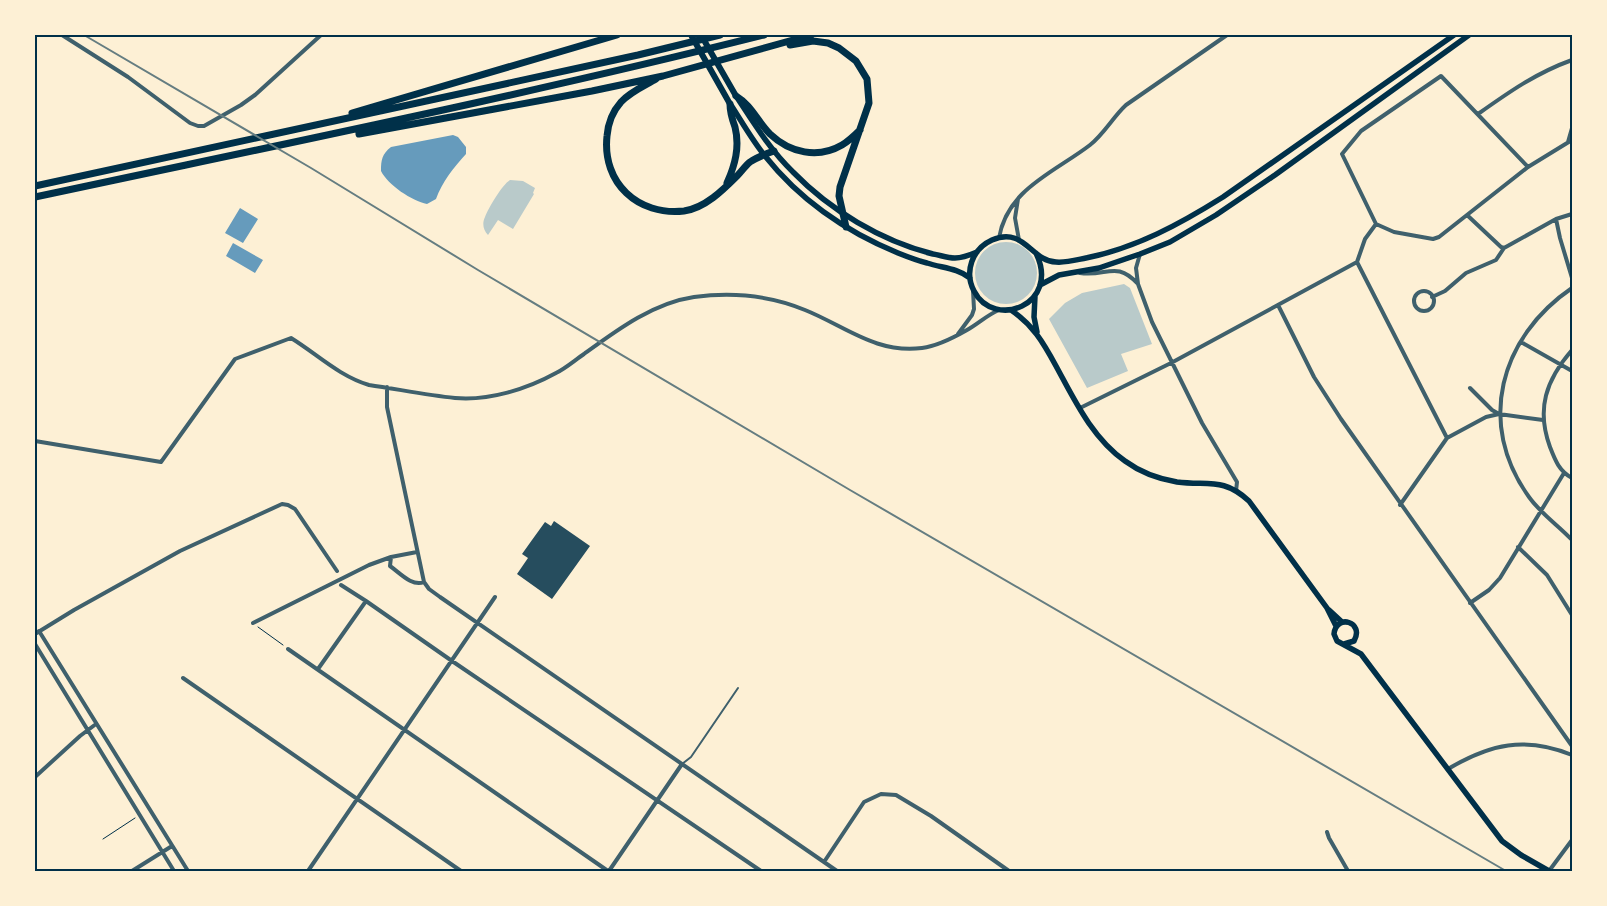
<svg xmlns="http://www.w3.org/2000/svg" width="1607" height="906" viewBox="0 0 1607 906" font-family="'Golos Text',sans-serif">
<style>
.green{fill:#b9caca}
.water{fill:#669bbc}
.building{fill:#264d5e}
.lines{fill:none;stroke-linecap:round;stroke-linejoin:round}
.path{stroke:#003049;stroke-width:1}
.service{stroke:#3f606c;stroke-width:2}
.minor{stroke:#3f606c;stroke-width:4}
.secondary{stroke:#003049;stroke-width:5.5}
.trunk{stroke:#003049;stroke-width:6}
.motorway{stroke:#003049;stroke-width:7}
.rail{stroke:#657d81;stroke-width:2}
.neatline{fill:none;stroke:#003049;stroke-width:2}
</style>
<rect width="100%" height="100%" fill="#fdf0d5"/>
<!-- green -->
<path class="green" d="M510,180L523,181L535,188L533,193L534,194L513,229L498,220L488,235C483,230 482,223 485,217C489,207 502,185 510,180Z
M975 273a31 31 0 1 1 62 0a31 31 0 1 1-62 0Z
M1124,284L1130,288L1152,344L1121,354L1128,371L1087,388L1049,319L1065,303L1082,293Z"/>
<!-- water -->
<path class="water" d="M453,135L458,137L466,147V154C454,167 442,182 436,199L427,204C412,201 388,185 381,171C381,160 382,154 391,147Z
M240,208L258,219L243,243L225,233Z
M233,243L263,260L255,273L226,256Z"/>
<!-- building -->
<path class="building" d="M554,521L590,546L552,599L517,574L528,558L522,554L532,540L545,522L551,526Z"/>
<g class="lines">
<!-- path -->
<path class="path" d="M258,627L283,645
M103,839L135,818"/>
<!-- service -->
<path class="service" d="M682,764L691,757L738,688"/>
<!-- minor -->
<path class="minor" d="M62,35L128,77L190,123L198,126H204L241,105L255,95L321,35
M1478,114C1509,92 1536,73 1572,60
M1568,142L1572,128
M1528,167L1441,76L1361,131L1342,154L1376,224L1394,232L1433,239L1439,237L1528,167L1572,140
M1018,199L1015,218L1019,240
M1467,215L1501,247L1504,248L1556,219L1572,214
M1556,219L1560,238L1572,278
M999,238C1007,189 1055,172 1090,145C1104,134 1113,117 1126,105L1227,35
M1140,254L1136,268L1138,284L1152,322L1202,423L1237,482L1236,491
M1357,262L1447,438
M1357,262L1365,239L1376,224
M1080,273C1107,277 1116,260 1138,284
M1572,288C1500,337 1476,424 1529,497C1541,514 1558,525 1572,540
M1414 301a10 10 0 1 1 20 0a10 10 0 1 1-20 0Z
M1432,297L1445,291L1466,273L1496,260L1504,248
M1278,305L1314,377L1341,419L1572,746
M958,334L972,315L974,309L973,291
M1521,342L1572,371
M1572,350C1546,380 1536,409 1550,447C1555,460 1559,471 1572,478
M387,387V407L424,582
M1470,388L1492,410L1499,414
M1080,408L1171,363L1357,262
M35,441L161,462L235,359L291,338C317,354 339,376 369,385C397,389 426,395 455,398C489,401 527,389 556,373C566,368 575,360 584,354C617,330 653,303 694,297C733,292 769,295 805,310C845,326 876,354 922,348C938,346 953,338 967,330C978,324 987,315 999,310
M1400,505L1447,438L1486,417L1499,414L1543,420
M1518,547L1547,575L1572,615
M391,557L390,566C400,573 412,587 424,582L429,589L440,597L837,871
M341,585L366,601L452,661L761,871
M1470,603L1489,590L1500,578L1564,473
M253,623L369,565L391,557L417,552
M39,631L188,871
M35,634L74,610L180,551L282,504L288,505L295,509L337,571
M35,644L174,871
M288,649L608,871
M318,669L366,601
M183,678L461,871
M1448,769C1490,744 1525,736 1572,755
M35,777L80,736L96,724
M1327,832L1329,838L1348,871
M824,862L864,802L881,794L896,795L931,816L1009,871
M132,871L172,846
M308,871L495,597
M609,871L682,764
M1549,871L1572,840"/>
<!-- secondary -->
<path class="secondary" d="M738,99C755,125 771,151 793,172C830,210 881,241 933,254C940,255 947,258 955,258C963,258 970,255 977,252
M731,105C742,122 752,140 765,156C800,200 847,232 898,253C908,257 918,261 927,263C942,268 957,268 970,278
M1036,253C1061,305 994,330 974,291C964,272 972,249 992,240C1024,226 1031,261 1056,262C1065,263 1076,260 1086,258C1136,248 1180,224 1223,197L1454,35
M1040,285L1059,275L1099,268L1140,254L1170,242L1216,215L1275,175L1469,35
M1035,296L1034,317L1037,332
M1011,310C1033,325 1043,342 1056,366C1074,399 1092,438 1125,461C1140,472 1159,479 1177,482C1208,486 1223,477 1249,501L1327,608L1336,626
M1329,610L1342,622
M1344,644L1354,641C1365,622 1336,613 1334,634L1337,641L1361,654L1370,666L1502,841L1521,855L1549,871"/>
<!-- trunk -->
<path class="trunk" d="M691,35L730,104
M701,35L736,96"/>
<!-- motorway -->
<path class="motorway" d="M790,45L813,41L828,43L839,48L856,61L867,79L869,103L840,187L839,196L846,227
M656,79C644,86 630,92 621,102C613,111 608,124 607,136C602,183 638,216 684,211C705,208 723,190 737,176C741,172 745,166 750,162C757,157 766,154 774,151
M736,96C751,105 758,122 770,134C790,153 818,159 842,145C849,141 855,135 860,130
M352,113L617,35
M359,134L592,91L663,76L811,35
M727,183C735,165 740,147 735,127C732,119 730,113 730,104
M35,186L638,55L720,35
M35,197C278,145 522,96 764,35"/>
<!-- rail -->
<path class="rail" d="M84,35L311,168L478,270L850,490L1506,871"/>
</g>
<!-- border -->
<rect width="1607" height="906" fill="none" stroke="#fdf0d5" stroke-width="72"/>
<rect x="36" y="36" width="1535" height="834" class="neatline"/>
</svg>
